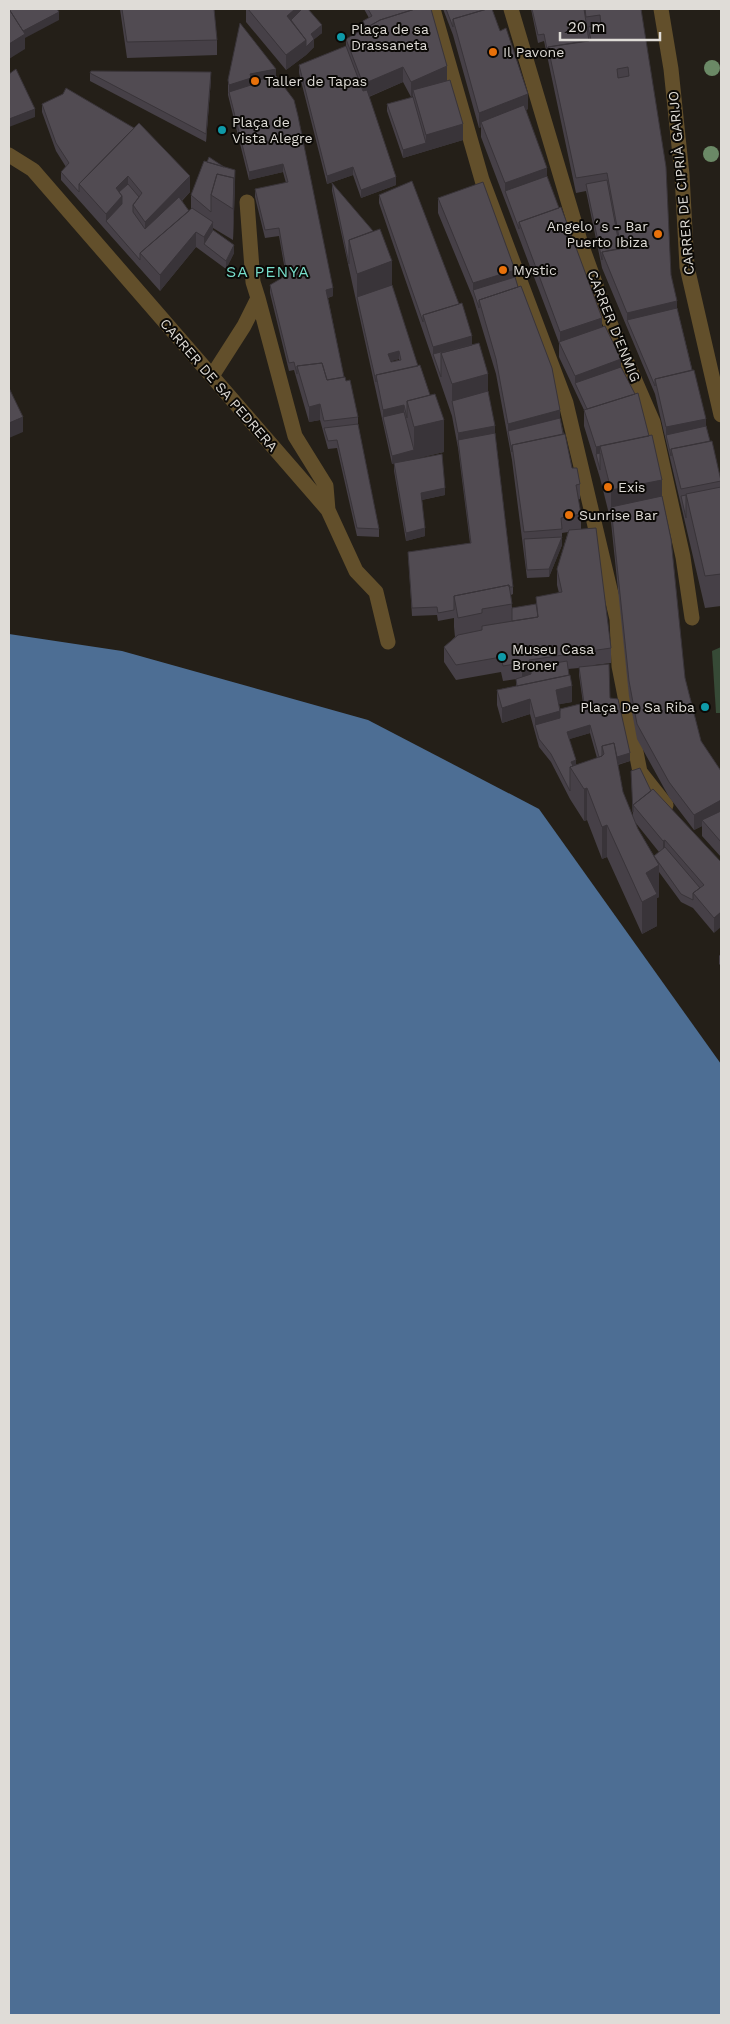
<svg xmlns="http://www.w3.org/2000/svg" width="730" height="2024" viewBox="0 0 730 2024" font-family="'Work Sans',sans-serif">
<style>
.green{fill:#364a36}
.water{fill:#4d6e94}
.lines{fill:none;stroke-linecap:round;stroke-linejoin:round}
.street{stroke:#624f2b;stroke-width:15}
.tree{fill:#6b8966}
.wall{fill:#464047;fill-rule:evenodd}
.shaded-wall{fill:#393439}
.building{fill:#514b52;stroke:#393439;fill-rule:evenodd}
.culture-dot{fill:#0f9aa8;stroke:#0b0906;stroke-width:2}
.food-dot{fill:#e8710a;stroke:#0b0906;stroke-width:2}
.labels{text-anchor:middle;stroke-width:4;stroke-linejoin:round;paint-order:stroke}
.poi-label{font-size:14px;fill:#dfdcd7;stroke:#0b0906;text-anchor:start}
.street-label{font-size:14px;fill:#dfdcd7;stroke:#0b0906}
.quarter-label{font-size:16px;letter-spacing:1px;fill:#77ddca;stroke:#0b0906}
</style>
<rect width="100%" height="100%" fill="#241f18"/>
<!-- green -->
<path class="green" d="M721,647V713H716L712,651Z"/>
<!-- water -->
<path class="water" d="M9,634L122,651L368,720L539,809L721,1064V2015H9Z"/>
<g class="lines">
<!-- street -->
<path class="street" d="M433,9L482,180L566,403L617,619L619,666L640,772L666,805
M511,9L580,241L607,316L653,422L683,557L692,618
M661,9L671,69L682,175L687,267L721,415
M9,155L33,170L328,510L356,571L376,592L388,642
M247,202L253,282L258,298L295,436L326,486L328,510
M212,376L244,326L258,298"/>
</g>
<!-- trees -->
<g class="tree">
<circle cx="712" cy="68" r="8"/>
<circle cx="711" cy="154" r="8"/>
</g>
<!-- wall -->
<path class="wall" d="M120,9H214L217,40V55L127,58Z
M246,9H308L322,33L314,39V47L306,55L286,70L246,22Z
M364,9H431L447,81L463,140L403,158L387,111V104L413,97V96L411,97L403,82L369,97L396,185L361,198L353,175L327,184L299,73V65L346,46V39L364,29L363,21L369,18Z
M443,9H492L528,109L526,110L547,176L602,327L621,367L662,497L685,678L701,741L721,771V857L702,836V826L694,830L669,797L637,739L629,696L611,522L600,478L584,426V410L559,357V343L481,137V127L479,128L453,35Z
M531,9H641L671,275L677,308L710,441L721,479V606L705,608L655,394L602,268L586,191L576,193L544,41L538,43Z
M90,73L211,79L206,142L90,81Z
M276,76L333,296L328,298L344,377L358,417V424L379,529V537L357,536L337,448L328,449L320,420L309,422L294,370L289,371L270,293V285L286,276L279,236L265,238L255,197V189L286,183L283,172L249,180L228,95V80Z
M42,104L190,192L182,201L189,211L191,209V195L235,185L233,240L213,228V230L234,253L226,269L196,247L160,291L61,180V172L66,167L56,151L42,112Z
M332,183L392,285L444,452L401,462L445,495L422,500L425,536L406,541L394,471V463L392,464L357,305L332,191ZM399,359V360L391,362V361Z
M379,195L472,344L488,391L495,433L513,587V594L511,595L512,608L536,604V597L559,593L557,585V569L568,532L562,533V545L549,577L527,578L512,460L496,374L473,298L438,213V198L515,277L560,418L572,468L580,484V499L578,500L581,514V529L611,648V663L595,665L610,698L630,761L618,765L623,792L633,817L631,771L721,862L714,933L693,908L681,902L659,872V897L657,898V926L642,934L607,857L602,859L587,820L584,821L570,799L551,762L539,747L530,714L502,723L497,705V690L516,686V679H517L503,681L501,672L456,680L444,662V647L455,637L454,627V618L438,621L437,615L412,616L408,552L470,543L458,448L452,416L379,203ZM579,668V675L583,703L560,709L559,704L572,702L568,669ZM590,733L597,758L576,765L569,739ZM635,822L659,852L654,856L638,829Z
M721,953V966L719,964V956Z"/>
<!-- shaded-wall -->
<path class="shaded-wall" d="M295,9H305L291,28L287,16Z
M59,12V20L25,38V49L9,59V44L20,32Z
M322,25V33L311,42V34Z
M314,39V47L306,55L286,70V55L306,40Z
M447,66V82L413,90V96L411,97V82Z
M403,67V82L363,99V84Z
M276,69V84L229,92V100V85L250,74Z
M211,72V79L206,142V134Z
M528,94V109L483,127L481,122V127L479,128V113Z
M35,109V117L9,127V119Z
M463,124V140L426,151V135Z
M426,143V151L403,158V150Z
M283,164V172L249,180V172Z
M353,167V175L327,184V176Z
M547,168V184L505,191V183Z
M235,170V185L233,240V209L234,178Z
M128,176V192L122,212L106,221V214L116,188Z
M190,176V192L145,237V222Z
M396,177V185L361,198V190Z
M213,222V238L204,244V237Z
M196,232V247L160,291V275Z
M234,245V253L226,269V261Z
M392,261V293L357,297V305V274Z
M515,270V285L473,290V283Z
M333,288V296L326,298V290Z
M677,301V316L627,320V313Z
M602,318V334L560,345V332Z
M472,336V352L433,354V362V347Z
M399,351V359L388,362V354Z
M621,359V375L575,383V376Z
M488,374V406L452,401V384Z
M320,404V420L309,422V407Z
M404,405V420L383,417V410Z
M560,410V426L508,431V424Z
M23,417V432L9,438V423Z
M706,419V434L666,435V427Z
M444,420V452L392,464V456L414,450V427Z
M495,426V441L458,440V433Z
M600,446V461L596,454V447Z
M662,480V512L611,507V522V490Z
M445,488V495L421,500V493Z
M425,528V536L406,541V533Z
M562,537V545L549,577V569Z
M531,667V682L522,684V669Z
M572,686V702L556,705V690Z
M530,699V714L502,723V708Z
M560,711V726L535,725V718Z
M590,725V733L567,740V732Z
M630,753V761L604,768V760Z
M576,760V768L571,770V762Z
M587,788V820L584,821V789Z
M721,800V815L702,820V826L694,830V815Z
M607,825V857L602,859V827Z
M665,840V855L663,857V841Z
M659,865V897L657,898V926L642,934V902L646,873Z
M721,912V927L714,933V918Z"/>
<!-- building -->
<path class="building" d="M9,9L25,34L9,44Z
M9,9H57L59,12L23,31Z
M122,9H214L217,40L127,42Z
M248,9H295L287,16L306,40L286,55Z
M302,9H308L322,25L311,34L314,39L306,47V40L291,20Z
M368,9H415L380,20L366,28L363,21L372,16Z
M415,9H431L447,66L411,82L403,67L363,84L346,39L380,20Z
M446,9H487L453,19V27Z
M487,9H492L500,31L506,28L528,94L479,113L453,19Z
M532,9H584L589,41L548,47V54L544,34L538,35Z
M585,9H641L666,167L671,275L677,301L627,313L602,252L621,248L607,173L576,178L548,47L591,40L588,27L601,25L600,15L586,17ZM628,67L629,76L618,78L617,69Z
M240,23L276,69L250,74L251,78L229,85L228,80Z
M346,46L363,91L367,90L396,177L361,190L353,167L327,176L299,65Z
M16,69L35,109L9,119V74Z
M91,71L211,72L206,134L90,73Z
M276,76L294,100L298,116L333,288L326,290L344,377L327,380L322,363L297,366V374L294,362L289,363L270,285L287,275L279,228L265,230L255,189L288,182L283,164L249,172L229,92L251,85L250,82Z
M450,80L463,124L426,135L413,90Z
M66,88L134,128L79,184V192L61,172L69,163L56,143L42,104L63,94Z
M413,97L426,143L403,150L387,104Z
M524,105L547,168L505,183L481,122Z
M139,123L190,176L145,222L133,205L142,193L128,176L116,188L122,196L106,214L79,184Z
M209,157L224,167L207,162Z
M204,161L235,170L234,195V178L217,174L211,195V212L191,195Z
M217,174L234,178L233,209L211,195Z
M547,176L559,208L519,222V229L505,191Z
M607,180L620,249L602,252V260L586,184Z
M412,181L459,304L423,315V322L379,195Z
M483,182L515,270L473,283L438,198Z
M332,183L373,231L349,240V264Z
M128,184L139,197L133,205V212L145,229L179,197L189,211L140,253V260L106,221L122,204V196L119,192Z
M561,207L602,318L560,332L519,222Z
M192,208L213,222L204,237L196,232L160,275L140,253Z
M380,229L392,261L357,274L349,240Z
M213,230L234,245L226,261L204,244Z
M515,277L518,287L479,300V308L473,290Z
M392,285L418,366L376,375V382L357,297ZM399,351L401,360L391,362L388,354Z
M521,286L552,368L560,410L508,424L496,359L479,300Z
M462,303L472,336L433,347L423,315Z
M677,308L692,370L655,379V386L627,320Z
M605,326L621,359L575,376L559,342Z
M479,343L488,374L452,384L441,353Z
M472,344V345L441,353V377L433,354Z
M322,363L327,380L345,377L346,381L350,380L358,417L324,421L320,404L309,407L297,366Z
M420,365L430,395L407,401V418L404,405L383,410L376,375Z
M621,367L635,394L587,409L575,383Z
M694,370L706,419L666,427L655,379Z
M9,388L23,417L9,423Z
M488,391L495,426L458,433L452,401Z
M638,393L649,436L596,447L584,410Z
M435,394L444,420L414,427L407,401Z
M404,412L414,450L392,456L383,417Z
M560,418L563,434L512,445V452L508,431Z
M358,424L379,529L357,528L337,440L328,441L324,428Z
M706,426L710,441L671,449V456L666,435Z
M495,433L513,587H509V585L454,596V610L438,613L437,607L412,608L408,552L471,543L458,440Z
M565,434L572,468H577L580,484L576,485L581,514L561,518L562,529L524,532L512,445Z
M652,435L662,480L611,490L600,446Z
M712,441L721,481L681,489L671,449Z
M600,453V470L596,454Z
M442,454L445,488L421,493L425,528L406,533L394,463Z
M721,487V574L705,576L686,494Z
M686,495V518L681,496Z
M662,496L671,539L685,678L701,741L721,771V800L694,815L669,782L637,724L629,681L611,507Z
M596,528L611,648L529,660L531,667L522,669L521,663L503,666L501,657L456,665L444,647L458,635L482,630V626L538,617L536,597L562,592L557,569L569,530Z
M562,537L549,569L527,570L524,539Z
M509,585L512,604L482,609V613L458,618L454,596Z
M536,604L538,617L512,621V608Z
M567,661L569,675L517,686L516,679L531,674V667Z
M609,664L610,698L618,699L630,753L617,757L614,743L602,746V756L599,757L590,725L567,732L576,760L571,762L573,766L570,767V791L551,754L539,739L535,725L560,718V709L584,703L579,667Z
M570,675L572,686L556,690L560,711L535,718L530,699L502,708L497,690Z
M614,743L623,792L638,829L659,865L646,873L657,894L642,902L607,825L602,827L587,788L584,789L570,767L602,756L604,754L602,746Z
M640,768L651,791L633,805V812L631,771Z
M653,789L721,862V912L714,918L693,893L704,885L665,840L663,841L633,805Z
M721,811V842L702,820Z
M665,847L700,888L693,893V900L681,894L654,856Z"/>
<!-- markers -->
<g class="culture-dot">
<circle cx="341" cy="37" r="5"/>
<circle cx="222" cy="130" r="5"/>
<circle cx="502" cy="657" r="5"/>
<circle cx="705" cy="707" r="5"/>
</g>
<g class="food-dot">
<circle cx="493" cy="52" r="5"/>
<circle cx="255" cy="81" r="5"/>
<circle cx="658" cy="234" r="5"/>
<circle cx="503" cy="270" r="5"/>
<circle cx="608" cy="487" r="5"/>
<circle cx="569" cy="515" r="5"/>
</g>
<g class="labels">
<!-- poi labels -->
<g class="poi-label">
<text x="351" y="34">Plaça de sa<tspan x="351" dy="16">Drassaneta</tspan></text>
<text x="503" y="57">Il Pavone</text>
<text x="265" y="86">Taller de Tapas</text>
<text x="232" y="127">Plaça de<tspan x="232" dy="16">Vista Alegre</tspan></text>
<text x="648" y="231" text-anchor="end">Angelo´s - Bar<tspan x="648" dy="16">Puerto Ibiza</tspan></text>
<text x="513" y="275">Mystic</text>
<text x="618" y="492">Exis</text>
<text x="579" y="520">Sunrise Bar</text>
<text x="512" y="654">Museu Casa<tspan x="512" dy="16">Broner</tspan></text>
<text x="695" y="712" text-anchor="end">Plaça De Sa Riba</text>
</g>
<!-- street labels -->
<g class="street-label">
<text transform="translate(681 183) rotate(-95)" y="5">CARRER DE CIPRIÀ GARIJO</text>
<text transform="translate(614 326) rotate(68)" y="5">CARRER D'ENMIG</text>
<text transform="translate(219 385) rotate(49)" y="5">CARRER DE SA PEDRERA</text>
</g>
<!-- quarter labels -->
<g class="quarter-label">
<text x="268" y="277">SA PENYA</text>
</g>
</g>
<!-- border -->
<rect width="730" height="2024" fill="none" stroke="#dfdcd7" stroke-width="20"/>
<!-- scale -->
<path d="M560 32v8h100v-8" fill="none" stroke="#dfdcd7" stroke-width="2.5"/>
<text x="568" y="32" font-size="15" fill="#dfdcd7" stroke="#0b0906" stroke-width="4" paint-order="stroke">20 m</text>
</svg>
